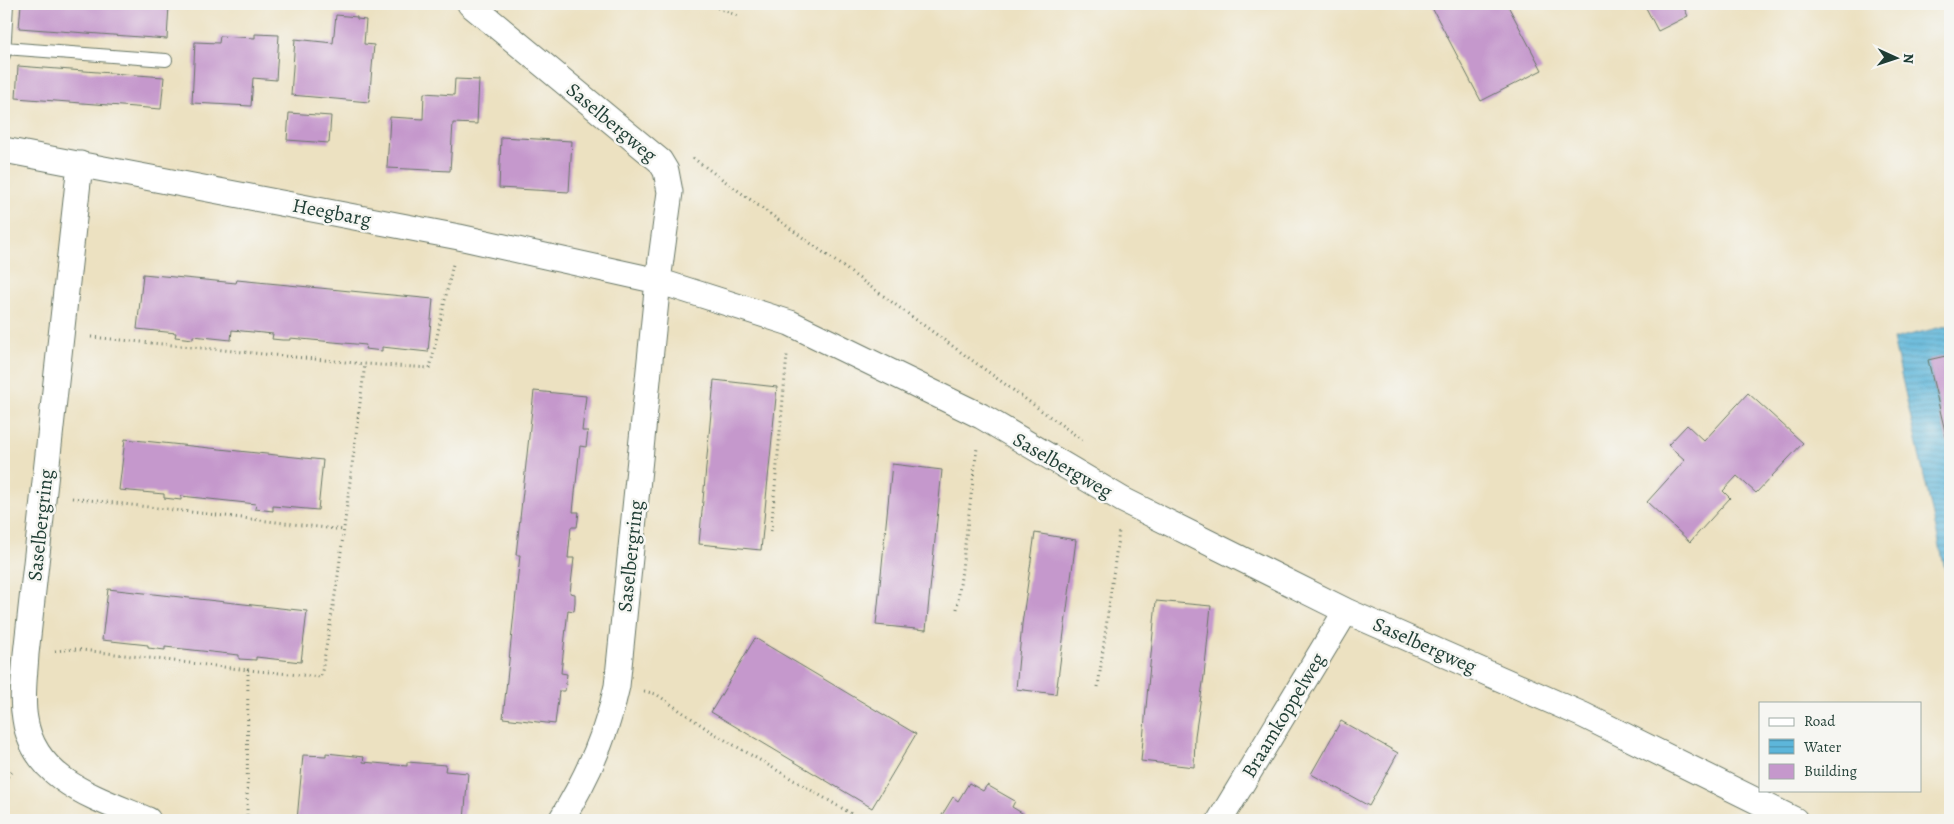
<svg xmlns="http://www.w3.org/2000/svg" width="1954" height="824" viewBox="0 0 1954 824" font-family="Alegreya,serif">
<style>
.water{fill:url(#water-rules);stroke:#3e7a87}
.building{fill:#c598cc}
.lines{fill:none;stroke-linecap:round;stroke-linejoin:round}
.lane-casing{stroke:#677665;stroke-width:14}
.street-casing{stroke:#677665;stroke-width:27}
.path{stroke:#677665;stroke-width:3;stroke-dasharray:1 4;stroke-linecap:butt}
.lane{stroke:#fff;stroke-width:12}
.street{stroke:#fff;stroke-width:25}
.labels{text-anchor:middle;stroke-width:5;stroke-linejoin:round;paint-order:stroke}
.street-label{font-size:20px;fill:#1f3d34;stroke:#f6f6f2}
</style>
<defs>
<pattern id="water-rules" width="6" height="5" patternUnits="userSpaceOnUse" patternTransform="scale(1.25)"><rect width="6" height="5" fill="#5db6da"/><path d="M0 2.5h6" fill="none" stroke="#4c95b2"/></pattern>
</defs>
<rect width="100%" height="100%" fill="#f6f6f2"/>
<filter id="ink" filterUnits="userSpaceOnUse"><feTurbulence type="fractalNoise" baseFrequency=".02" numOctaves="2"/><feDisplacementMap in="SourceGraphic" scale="10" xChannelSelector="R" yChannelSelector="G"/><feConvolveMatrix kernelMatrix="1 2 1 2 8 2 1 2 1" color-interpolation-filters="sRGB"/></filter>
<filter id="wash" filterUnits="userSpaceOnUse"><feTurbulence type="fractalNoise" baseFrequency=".0096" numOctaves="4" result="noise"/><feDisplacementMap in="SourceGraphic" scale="20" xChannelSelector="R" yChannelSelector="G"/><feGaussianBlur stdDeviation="1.12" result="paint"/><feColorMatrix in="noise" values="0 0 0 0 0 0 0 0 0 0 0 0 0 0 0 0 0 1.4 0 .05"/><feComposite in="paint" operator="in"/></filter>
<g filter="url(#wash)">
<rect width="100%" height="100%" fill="#ece1c1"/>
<!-- water -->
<path class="water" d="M1950,325V355L1928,360L1950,455V591L1893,339Z"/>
<g id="blocks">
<!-- building -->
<path class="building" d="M21,4L169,5L167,39L19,28Z
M1430,4H1507L1542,70L1481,101Z
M1644,4H1682L1688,16L1658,31Z
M336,15L357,17V19L366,20L364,44L374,45L369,102L291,95L295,39L333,43Z
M255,34L279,35L276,80L253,78L251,106L192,103L195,42L219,43L220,36L255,38Z
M18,66L164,77L161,109L16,98Z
M455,79L479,80L477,124L453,123L450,171L387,168L390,117L423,119L424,93L454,95Z
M289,113L331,116L329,143L287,140Z
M501,137L572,141L569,192L499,188Z
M143,274L236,283L237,280L433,299L428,352L382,347V351L374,350L365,349L366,345L290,338V340H282L272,339L273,334L232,330L231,340L193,336V339L175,337L176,333L137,329Z
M1950,355V452L1928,360Z
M714,380L777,387L761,550L699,544Z
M534,391L586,396L582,431H588L586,447L580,446L573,512H579L577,527H571L568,558H574L570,593L575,594V602L574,611L568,610L561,673L567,674L565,691H559L555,724L503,718L520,555H516Z
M1748,393L1803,443L1756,493L1737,476L1723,491L1730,498L1690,542L1647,502L1685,460L1668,445L1687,425L1704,441Z
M125,439L323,460L318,510L273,506V511L255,509L256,504L181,496V500L164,498V494L119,490Z
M892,464L942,470L926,630L876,625Z
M1035,533L1076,540L1056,694L1016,689L1022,624Z
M108,589L307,611L301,662L256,657V660L239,659V655L165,647V650L148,648V645L102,640Z
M1156,601L1211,606L1204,676L1195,736L1194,767L1141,761Z
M755,638L916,734L872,808L711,712Z
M1341,721L1398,753L1369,806L1311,774Z
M326,753L364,757L363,762L407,766V762L446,765L445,771L468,773L464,820H297L303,755L326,756Z
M969,783L983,791L987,785L1015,801L1012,807L1027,816L1024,820H939L953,797L958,801Z"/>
</g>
</g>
<g filter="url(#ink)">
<use href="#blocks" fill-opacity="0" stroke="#677665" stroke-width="1"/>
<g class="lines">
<defs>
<path id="lane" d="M4,48L166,60
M4,55L7,4"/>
<path id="street" d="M470,4L660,161L666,171L670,192L658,281L617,686C607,734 587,778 561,820
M4,150L459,237L658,281L790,323L981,416L1123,500L1346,611L1583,715L1795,820
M80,164L26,654C25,675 21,698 25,719C34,781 99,799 148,820
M1220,820L1346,611"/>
</defs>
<!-- lane casing -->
<use href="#lane" class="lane-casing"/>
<!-- street casing -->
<use href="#street" class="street-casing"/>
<!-- path -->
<path class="path" d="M708,4L738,16
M693,158L1082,440
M91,337L365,364L430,368L453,264
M72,498L344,530
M771,531L787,355
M957,609L977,448
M55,651L74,649L248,670
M1098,687L1119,531
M644,691L656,694L710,731L862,820
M4,780L14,770
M247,820L248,670L321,677L337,583L365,364"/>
<!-- lane -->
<use href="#lane" class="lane"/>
<!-- street -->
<use href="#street" class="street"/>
</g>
</g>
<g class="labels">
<!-- street labels -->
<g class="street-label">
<text transform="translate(612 122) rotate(40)" y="7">Saselbergweg</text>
<text transform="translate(332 212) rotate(11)" y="7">Heegbarg</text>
<text transform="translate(1063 465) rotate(30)" y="7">Saselbergweg</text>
<text transform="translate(40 525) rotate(-84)" y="7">Saselbergring</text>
<text transform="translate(630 556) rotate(-84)" y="7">Saselbergring</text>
<text transform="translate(1425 645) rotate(24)" y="7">Saselbergweg</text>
<text transform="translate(1283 715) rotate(-59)" y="7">Braamkoppelweg</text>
</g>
</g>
<!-- margin -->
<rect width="1954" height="824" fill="none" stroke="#f6f6f2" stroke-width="20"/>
<!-- legend -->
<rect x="1759" y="702" width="162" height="90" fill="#f6f6f2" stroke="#a0aca6"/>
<rect x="1769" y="718" width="25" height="8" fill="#ffffff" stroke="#a0aca6"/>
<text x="1804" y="726" font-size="15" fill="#1f3d34">Road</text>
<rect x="1769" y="739" width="25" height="15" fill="url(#water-rules)" stroke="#a0aca6"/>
<text x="1804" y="752" font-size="15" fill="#1f3d34">Water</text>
<rect x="1769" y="764" width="25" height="15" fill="#c598cc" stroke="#a0aca6"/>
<text x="1804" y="776" font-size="15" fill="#1f3d34">Building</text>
<!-- north arrow -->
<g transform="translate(1896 58) rotate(93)" stroke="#f6f6f2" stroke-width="4" paint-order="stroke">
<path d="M0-4L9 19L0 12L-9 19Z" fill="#1f3d34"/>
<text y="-8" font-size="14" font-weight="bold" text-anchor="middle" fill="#1f3d34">N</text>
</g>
</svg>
